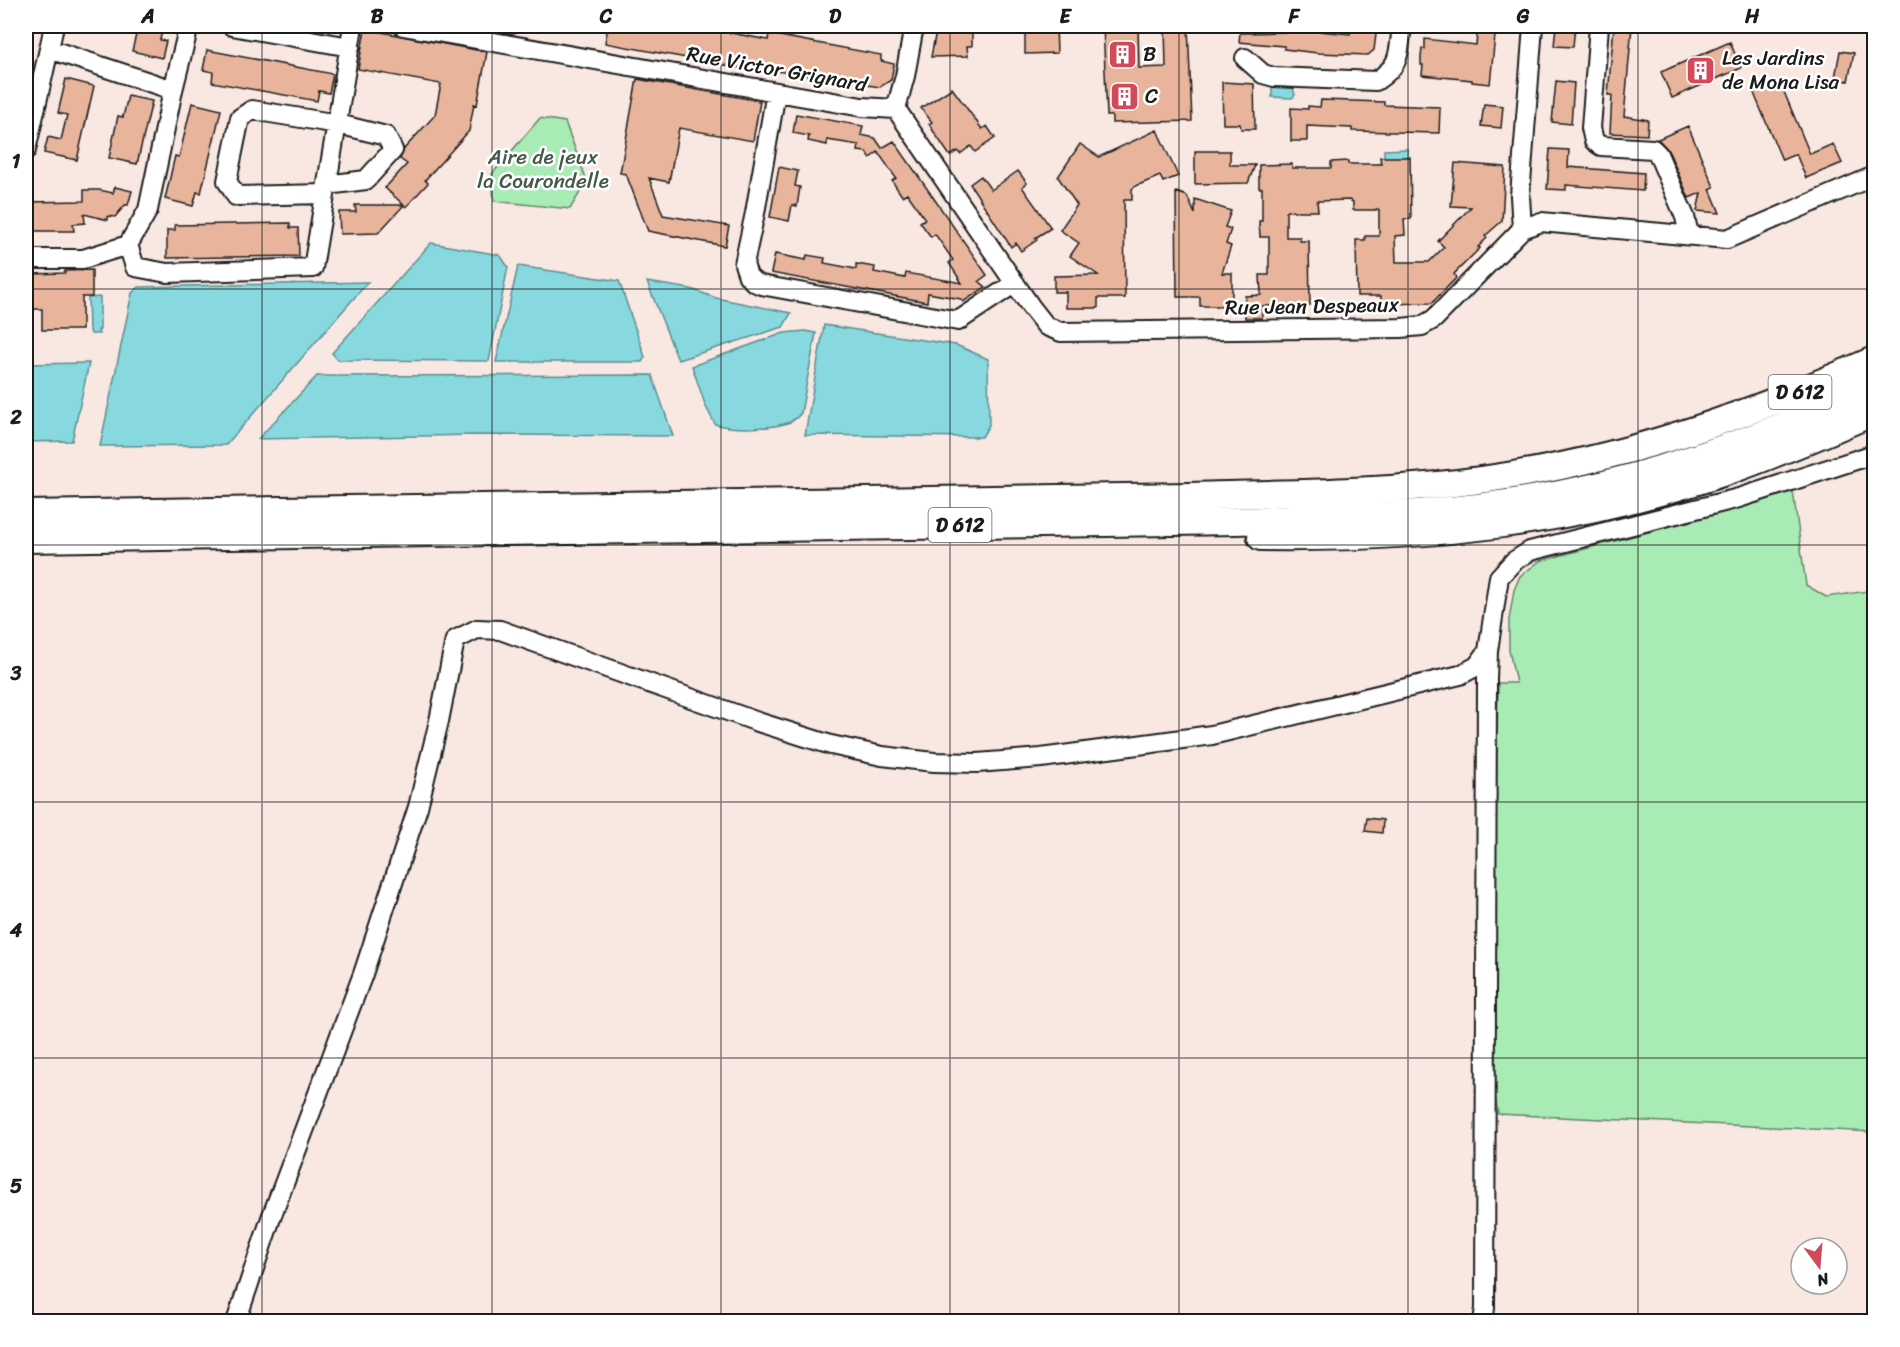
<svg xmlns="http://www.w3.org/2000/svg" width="1900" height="1347" viewBox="0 0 1900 1347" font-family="Sriracha,sans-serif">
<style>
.green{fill:#a8ebb5;stroke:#628468;stroke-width:1.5}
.water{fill:#87d9df;stroke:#5c8d91;stroke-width:1.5}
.building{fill:#e9b49c;stroke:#1c1c1c;stroke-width:1.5}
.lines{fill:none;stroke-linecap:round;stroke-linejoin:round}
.minor-casing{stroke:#1c1c1c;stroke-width:22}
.highway-casing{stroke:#1c1c1c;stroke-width:30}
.minor{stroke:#fff;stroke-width:18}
.highway{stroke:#fff;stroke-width:26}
.grid{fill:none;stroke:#1c1c1c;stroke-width:1.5;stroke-opacity:0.55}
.labels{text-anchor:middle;stroke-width:5;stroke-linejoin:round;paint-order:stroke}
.shield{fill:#fff;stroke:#606060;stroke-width:1.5}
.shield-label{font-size:20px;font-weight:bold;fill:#1c1c1c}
.poi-label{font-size:21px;fill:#1c1c1c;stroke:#fff;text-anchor:start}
.street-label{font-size:21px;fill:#1c1c1c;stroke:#fff}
.park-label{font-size:21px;fill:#465a4a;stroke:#fff}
.neatline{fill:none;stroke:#1c1c1c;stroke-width:2}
.grid-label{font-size:20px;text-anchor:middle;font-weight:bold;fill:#1c1c1c}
</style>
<rect width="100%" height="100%" fill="#f8e8e1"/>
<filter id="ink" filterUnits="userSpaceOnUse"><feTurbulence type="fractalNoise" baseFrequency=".0167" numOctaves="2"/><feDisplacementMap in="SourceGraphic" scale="12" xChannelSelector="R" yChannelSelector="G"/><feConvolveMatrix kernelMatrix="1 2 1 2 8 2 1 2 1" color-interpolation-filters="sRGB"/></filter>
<g filter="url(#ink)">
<!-- green -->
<path class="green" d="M540,118L565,122L587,181L570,209L494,201L492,174Z
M1793,491L1806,585L1826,597L1874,590V1132L1498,1114L1492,1074L1498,683H1516L1509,650V620L1514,590L1520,576L1540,561L1731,510Z"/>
<!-- water -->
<path class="water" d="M1272,87L1293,88L1295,95L1292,98L1272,97Z
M1408,149V158L1384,159V150Z
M431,243L500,255L508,267L489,361L338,360L332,353Z
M518,266L619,281L645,357L642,362H496Z
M368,282L226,445L100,446L132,293L139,287Z
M647,282L691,289L716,298L791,313L783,327L678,360Z
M100,297V330H98L99,334H91L90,330H89L88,298Z
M824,325L956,345L988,359L989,425L982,437L805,435Z
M805,331L816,333L801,413C798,417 794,420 790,422C773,429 732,430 715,424L706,407L692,366L784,333Z
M89,363L72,441L26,442V364Z
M652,375L673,436L477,435L258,439L317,376Z"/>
<!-- building -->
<path class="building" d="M138,26H163L160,40L166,41L162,58L132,51Z
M608,26H695L768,40L769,34L881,55V61L894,64L891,80L880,87L757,68V71L605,43Z
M937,26H972V46H967L968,56L931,57Z
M1025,26H1056L1057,53L1025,54Z
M1103,26H1138L1139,68L1166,67L1165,26H1188L1192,121L1112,123V116H1107Z
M1300,26H1321L1320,31L1350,34L1351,26H1377L1374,50L1368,55L1318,53L1284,49V46L1239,42L1240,33L1286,32V30L1300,31Z
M1478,26H1496L1490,84L1472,82V80L1422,75L1423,65H1421V57L1422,49H1425V39L1476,45Z
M1556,26H1575L1573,47L1554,46Z
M1614,26H1632L1624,116L1648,120L1647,135L1610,133L1612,95H1608Z
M365,29L487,52L477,105L474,104L469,131L425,180L428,183L406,207L404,205L378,233L340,234L339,212H356L355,205H404L385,188L407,164L400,159L404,149L435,115L441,84L358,69Z
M1730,42L1741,68L1672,98L1661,72Z
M207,50L333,74L329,93L319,91L317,101L212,82L213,72L203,70Z
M1840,51L1854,53L1848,81L1835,78Z
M66,79L94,86L77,160L44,153L48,137L61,140L67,115L58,113Z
M637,79L760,101L753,141L679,128L669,182L649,178L663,215L729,226L725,246L648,231L626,174L620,173Z
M1779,80L1810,154L1833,144L1842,163L1806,178L1796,154L1782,160L1753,91Z
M1556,81L1574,83L1571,124L1552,122Z
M1222,82L1254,84L1255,129H1241L1240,124H1223Z
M952,88L982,129L987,126L995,138L975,152L971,146L960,154L958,151L950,156L934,132L929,124L932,122L921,108Z
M128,96L152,101L137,164L109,158L118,116L123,117Z
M1321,100L1384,102V105L1440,107L1439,133L1352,131V128L1307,126V141H1291V108L1308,109V106L1320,107Z
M192,103L221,110L201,193L197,192L193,206L165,199L175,156L179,157Z
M1484,104L1503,106L1501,128L1481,126Z
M796,114L863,126L861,135L875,138L882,148L894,141L987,275L979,281L986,287L963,302L961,299L928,293L927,302L771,273L775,254L806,260L807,255L825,258L824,263L856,269V264L875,267L874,272L905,278L906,273L962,283L949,263L953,260L935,234L931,237L920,222L925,219L907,193L902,196L892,181L896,178L878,152L870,158L866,152L858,151L859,145L827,140V145L808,141L809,136L793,133Z
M1688,126L1714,187L1710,189L1720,213L1697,211L1701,193L1689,198L1668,150L1658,139Z
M1157,130L1178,176L1163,182L1160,176L1141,184L1137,185L1132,189V200H1124L1125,298H1098V308H1066V292H1054V276L1098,275L1070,256L1079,243L1060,230L1077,205L1058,177L1080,144L1099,157Z
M1550,149L1569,150L1568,167L1644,173L1643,191L1566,185V190L1547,189Z
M1195,151H1230V165H1255L1248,183L1195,184Z
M1380,157H1410L1411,219H1404L1405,235L1395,236L1396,262H1429L1444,247L1438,241L1471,207L1451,206L1455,163L1505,167L1502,221L1485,236L1487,238L1478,247L1480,248L1454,274L1456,278L1432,303L1381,304V296H1357L1356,240H1365V236H1379V210H1353V202L1349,200L1317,201L1318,211H1286V237H1300V241H1309L1310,305L1262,306V318H1245V296L1261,295L1260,275H1269V237H1260L1259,221H1262V188H1259V165L1292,164V168H1331V162L1348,161V164H1381Z
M779,167L798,171L795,186L800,187L797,206L792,205L789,221L770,217Z
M1018,171L1027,183L1022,187L1051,228L1035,238L1037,240L1021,251L1016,243L1011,247L970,184L981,176L991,190Z
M115,187L132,191L128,205H125L115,217L108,216V220L84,214L85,223L73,224L74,231H26V202L84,201V190H99L113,193Z
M1176,192L1187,196L1195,214V199L1231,211L1225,227L1231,229L1226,244L1231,246L1222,273H1232V306H1200V297H1177Z
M290,223V228H298L299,256L167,258V230H175V225Z
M92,270V297H82V330H42V309H31V274L65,273V271Z
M1367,818L1383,820L1382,833L1365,831Z"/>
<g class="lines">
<defs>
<path id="minor" d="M54,26L49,49L173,90
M232,26L350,47
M403,26L862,107L896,109
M914,26L905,76L896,109L1031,307L1046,326L1061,332L1401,328L1422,326L1434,319L1522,229L1541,222L1727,239L1874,176
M1599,26L1591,128L1594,141L1601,146L1653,149L1658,154L1685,217L1689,235
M1245,58L1263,74L1274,77L1376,81C1402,64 1398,54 1402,26
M776,92L755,213L744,264L748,276L754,282L761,285L958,321L1015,283
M26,150L49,49
M325,194L236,196L227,181L240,118L252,110L338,124L386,136L393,150L366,180L327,185
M1522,229L1520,196L1533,26
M128,245L135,267L167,273L313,268L353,26
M26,259H83L128,245L148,210L173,90L189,26
M236,1322L271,1218L363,974L418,807L439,721L455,640L477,629L500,630L758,722L831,745L882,756L934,762L977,763L1041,758L1212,735L1460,675L1477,666L1488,651
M1483,1322L1485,1308L1487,679L1488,651L1499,577L1514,561L1530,551L1739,498L1874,454"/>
<path id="highway" d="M26,514L1189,496C1295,493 1402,493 1507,476C1635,456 1756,412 1874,360
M1261,537C1424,539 1576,524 1731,470C1780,453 1827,432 1874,412
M26,539L1236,521C1356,518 1479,514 1597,486C1692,463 1784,427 1874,388"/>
</defs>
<!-- minor casing -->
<use href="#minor" class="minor-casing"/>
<!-- highway casing -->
<use href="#highway" class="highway-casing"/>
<!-- minor -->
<use href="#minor" class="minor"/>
<!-- highway -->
<use href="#highway" class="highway"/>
</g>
</g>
<!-- grid -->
<path class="grid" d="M262,26V1322M492,26V1322M721,26V1322M950,26V1322M1179,26V1322M1408,26V1322M1638,26V1322M26,289H1874M26,545H1874M26,802H1874M26,1058H1874"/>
<!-- icons -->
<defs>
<symbol id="building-square" viewBox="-11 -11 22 22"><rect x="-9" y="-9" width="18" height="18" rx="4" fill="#d1495b" stroke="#fff"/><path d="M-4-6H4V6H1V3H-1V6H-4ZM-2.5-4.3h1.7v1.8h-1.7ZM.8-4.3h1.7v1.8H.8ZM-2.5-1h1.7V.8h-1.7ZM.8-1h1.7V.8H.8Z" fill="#fff"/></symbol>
</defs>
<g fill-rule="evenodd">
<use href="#building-square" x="1106" y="38" width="33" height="33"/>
<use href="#building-square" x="1684" y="54" width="33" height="33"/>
<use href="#building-square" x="1108" y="80" width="33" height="33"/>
</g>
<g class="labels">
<!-- shield labels -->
<g class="shield">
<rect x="1768.5" y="375" width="63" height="34" rx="4.5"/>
<rect x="928.5" y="508" width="63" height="34" rx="4.5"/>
</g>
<g class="shield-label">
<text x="1800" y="399">D 612</text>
<text x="960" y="532">D 612</text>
</g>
<!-- poi labels -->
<g class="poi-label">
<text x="1143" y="61">B</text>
<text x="1722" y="65">Les Jardins<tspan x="1722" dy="24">de Mona Lisa</tspan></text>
<text x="1145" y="103">C</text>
</g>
<!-- street labels -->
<g class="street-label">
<text transform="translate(777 69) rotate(10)" y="7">Rue Victor Grignard</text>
<text transform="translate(1312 306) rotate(-1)" y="7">Rue Jean Despeaux</text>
</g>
<!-- park labels -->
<g class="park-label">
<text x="543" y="164">Aire de jeux<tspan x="543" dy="24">la Courondelle</tspan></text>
</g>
</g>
<!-- margin -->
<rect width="1900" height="1347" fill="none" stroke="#fff" stroke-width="66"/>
<!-- north arrow -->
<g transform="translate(1819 1266) rotate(164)"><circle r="28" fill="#ffffff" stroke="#a4a4a4" stroke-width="1.5"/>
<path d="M0-4.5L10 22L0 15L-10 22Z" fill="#d1495b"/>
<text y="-9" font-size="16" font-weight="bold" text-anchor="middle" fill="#1c1c1c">N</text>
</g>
<rect x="33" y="33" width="1834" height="1281" class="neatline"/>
<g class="grid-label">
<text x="148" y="23">A</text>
<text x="377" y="23">B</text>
<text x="606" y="23">C</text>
<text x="835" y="23">D</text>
<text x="1065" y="23">E</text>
<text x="1294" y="23">F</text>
<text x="1523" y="23">G</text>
<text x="1752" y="23">H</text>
<text x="16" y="168">1</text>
<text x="16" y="424">2</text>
<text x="16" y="680">3</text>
<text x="16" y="937">4</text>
<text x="16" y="1193">5</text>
</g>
</svg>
